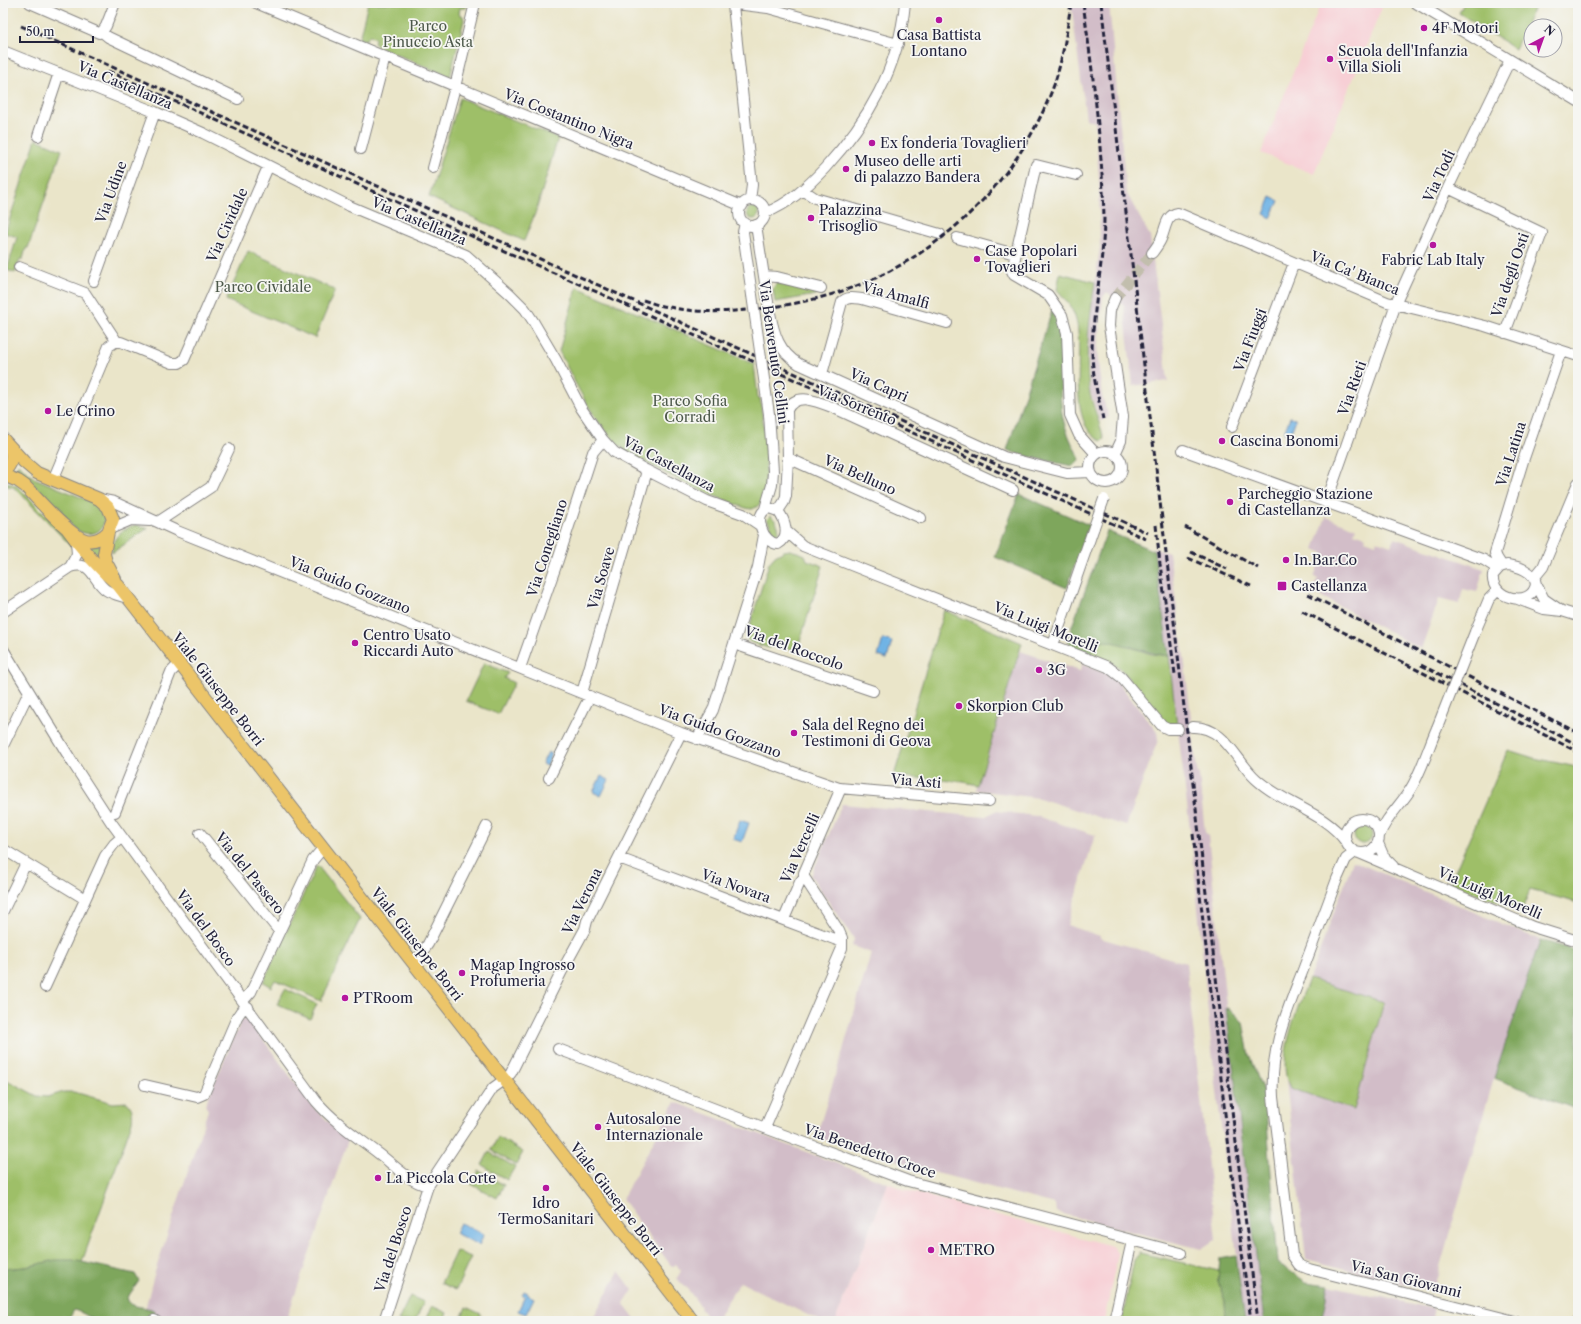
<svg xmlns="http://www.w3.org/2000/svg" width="1581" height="1324" viewBox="0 0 1581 1324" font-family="'Libre Caslon Text',serif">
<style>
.built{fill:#f7cfd5}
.industrial{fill:#d2bdc8}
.green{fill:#9ebf68;stroke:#607052}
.forest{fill:#7ea65c;stroke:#50644c}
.water{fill:#6fb3e5;stroke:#486a90}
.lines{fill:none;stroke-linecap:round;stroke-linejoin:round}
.minor-tunnel{stroke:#c2bead;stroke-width:10;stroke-dasharray:10 5;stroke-linecap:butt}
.minor-casing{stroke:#868482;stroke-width:12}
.major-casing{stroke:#868482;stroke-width:14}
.minor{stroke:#fff;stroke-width:10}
.major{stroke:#ecc569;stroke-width:12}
.rail{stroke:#22223b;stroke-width:3;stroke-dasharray:6 3;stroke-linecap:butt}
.minor-bridge-casing{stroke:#868482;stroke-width:12;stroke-linecap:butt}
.minor-bridge{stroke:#fff;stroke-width:10}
.poi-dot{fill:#b5179e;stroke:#f6f6f2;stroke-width:1.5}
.labels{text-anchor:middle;stroke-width:3.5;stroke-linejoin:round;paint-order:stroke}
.park-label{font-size:14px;fill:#4d594b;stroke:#f6f6f2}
.poi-label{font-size:14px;fill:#22223b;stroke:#f6f6f2;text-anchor:start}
.street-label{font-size:14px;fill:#22223b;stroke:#f6f6f2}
</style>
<rect width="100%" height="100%" fill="#f6f6f2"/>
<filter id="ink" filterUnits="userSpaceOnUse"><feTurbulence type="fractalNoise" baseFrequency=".025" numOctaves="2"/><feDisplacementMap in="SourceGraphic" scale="8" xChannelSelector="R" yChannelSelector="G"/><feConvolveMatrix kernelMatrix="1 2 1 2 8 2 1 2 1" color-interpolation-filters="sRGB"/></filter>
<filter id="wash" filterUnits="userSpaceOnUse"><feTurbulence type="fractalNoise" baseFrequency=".012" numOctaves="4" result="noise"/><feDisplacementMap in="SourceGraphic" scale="16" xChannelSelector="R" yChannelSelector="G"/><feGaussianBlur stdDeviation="0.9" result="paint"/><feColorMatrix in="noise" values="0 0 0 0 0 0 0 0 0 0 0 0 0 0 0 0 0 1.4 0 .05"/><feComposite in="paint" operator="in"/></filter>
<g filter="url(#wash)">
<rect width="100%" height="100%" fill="#eae5c9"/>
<!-- built -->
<path class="built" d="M1321,3H1384L1314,174L1261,153Z
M888,1183L905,1190L1112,1246L1118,1254L1104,1321H835Z"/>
<!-- industrial -->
<path class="industrial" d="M1071,3H1109L1126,192L1150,236L1168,381L1133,386L1124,306L1107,292L1103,297L1097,352L1102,396L1109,417L1100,421L1090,390L1088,354L1090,317L1100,247L1099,179L1095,122L1086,119Z
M1326,517L1356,528L1354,533L1366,537L1365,540L1376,544L1377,541L1391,546L1394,538L1484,569L1477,592L1463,589L1459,604L1439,599L1421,649L1311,591L1318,579L1314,577L1323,553L1314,549Z
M1153,548L1169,553L1184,657L1197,770L1199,775L1205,832L1208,835L1235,1088L1264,1321H1245L1211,1043L1192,846L1169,656Z
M1020,651L1080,671L1082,664L1113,676L1157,732L1158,740L1126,826L1039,798L976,790Z
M842,804L984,817L996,811L1036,816L1095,835L1067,925L1100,936V938L1186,963L1216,1239L1201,1249L1137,1233L1056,1212L1055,1204L914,1167L835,1136L831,1142L816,1137L841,1057L871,953L852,946L854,939L811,876Z
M1353,861L1540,940L1494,1078L1433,1291L1306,1259L1286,1081L1290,1088L1354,1110L1384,1003L1309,979Z
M247,1018L313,1107L348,1140L286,1321H142L154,1275L208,1110L205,1105L242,1019Z
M675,1102L888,1183L835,1321H820L740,1282L715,1321H712L710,1319L709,1320L700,1308L701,1307L686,1287H684L677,1278L681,1271L676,1264L672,1267L622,1199Z
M619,1271L633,1290L624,1304L637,1321H591Z
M1329,1285L1434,1309L1431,1321H1321Z"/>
<!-- green -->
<path class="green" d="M368,3H468L466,8H460L459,14L463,16L464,20L450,77L377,46L374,43L375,38L370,35L366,40L359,39Z
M1464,3H1536L1515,49L1459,13Z
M460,98L558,138L536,211L524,241L429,197Z
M36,139L62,150L28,248H26L23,259H20L15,273L7,270L17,237L5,233Z
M747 213a6 6 0 1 1 12 0a6 6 0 1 1-12 0Z
M248,251L335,290L315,338L226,300Z
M1060,273L1095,282C1090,317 1084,354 1089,389C1092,405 1100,423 1104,439L1101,441C1065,424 1085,352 1076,320C1073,309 1065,298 1057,290Z
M777,283L816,292V295L775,302L773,288Z
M577,287L754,364L758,398H760C763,417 772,491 760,504C758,506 755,508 752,509C747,509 740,506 735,504C698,491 664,472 630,454C598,433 576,384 559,351Z
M18,464L34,478L97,504L96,506C101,509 104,512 104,518C105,534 88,537 77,530C73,528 70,523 67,519C51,503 35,482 14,473Z
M3,481L17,486L72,541L75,550L19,492L13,487L3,485Z
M770,516C775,518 779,526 779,532L777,534L773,532L767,519Z
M137,525L148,528L112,553C111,538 123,527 137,525Z
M100,544L101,561L89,546Z
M784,551L790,550L800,553L805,555L807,560L823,566L797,651L777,644L768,648L750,642L746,638L769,563L775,556Z
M944,610L1022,643L978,785L964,782L894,776Z
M1096,640L1115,642L1151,654L1169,656L1177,725L1164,723L1120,668L1112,663L1091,654Z
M484,663L508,673L504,678L514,683L498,714L466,701Z
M1508,750L1534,758L1572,766L1578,769V903L1530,890L1520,914L1506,905L1450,883Z
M1354 835a9 9 0 1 1 18 0a9 9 0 1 1-18 0Z
M317,865L360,919L321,1001L275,980L271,987L263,982Z
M1309,979L1384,1002L1354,1110L1290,1088C1275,1060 1298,1007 1309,979Z
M285,989L317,1004L310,1019L277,1004Z
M3,1078L37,1096L47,1097L64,1092H74L113,1103L127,1102C133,1108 133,1114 132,1122L82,1262C62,1258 45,1263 25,1267C18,1268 10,1268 3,1269Z
M498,1137L523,1152L516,1165L491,1150Z
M489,1152L515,1167L507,1180L482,1165Z
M479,1171L504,1185L497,1198L471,1184Z
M456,1251L471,1257L456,1290L441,1283Z
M1140,1253L1219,1271L1218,1281L1225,1301L1226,1321H1122L1134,1260Z
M410,1296L424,1302L415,1321H398Z
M432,1306L447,1313L443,1321H426Z
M466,1307L481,1314L477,1321H460Z"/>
<!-- forest -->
<path class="forest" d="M1052,310C1070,331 1058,378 1061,404C1062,423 1070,441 1079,457V461L1072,466L1021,455L1007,450Z
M1019,494L1089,525L1067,588L995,557Z
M1107,531L1154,551L1169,656C1145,653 1124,643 1100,640H1096L1091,654L1076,648L1068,641V637Z
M1540,940L1578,951V1110L1494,1078Z
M1226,1008L1230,1009L1243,1022L1249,1055L1265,1096L1278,1263L1306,1282L1329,1285L1321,1321H1264Z
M1236,1256L1245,1321H1226L1225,1301L1218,1281L1220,1259Z
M55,1260H73L135,1274L139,1281L127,1298C130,1310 147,1305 155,1311L154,1318L150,1321H96L82,1313L74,1310L68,1321H3V1269L26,1267Z"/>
<!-- water -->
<path class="water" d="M1271,197L1279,201L1271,218L1264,214Z
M1290,417L1296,419L1290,435L1284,433Z
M883,639L892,642L887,659L878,656Z
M548,752L552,754L547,766L542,764Z
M601,776L609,780L601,796L593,792Z
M740,820L749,823L742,842L733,839Z
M460,1223L484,1234L479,1245L455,1233Z
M524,1291L528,1293V1295L534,1298L526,1314L518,1311L525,1296L522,1295Z"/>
</g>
<g filter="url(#ink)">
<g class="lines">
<!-- minor-tunnel -->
<path class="minor-tunnel" d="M1115,298L1152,253"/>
<defs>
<path id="minor" d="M30,3L99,33L102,32L106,26L115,3
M256,3L742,206
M1416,3L1578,101
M736,4L768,8L898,44
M733,5L752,185L750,200
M102,32L108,37L238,99
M3,51L155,112L203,133L347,205L466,255L510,294L525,309L533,321L556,360L581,408L603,440L614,452L646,470L707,501L743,514L761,526
M38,136L59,73
M361,149L385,57
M433,168L455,87L475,3
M1076,175L1036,165L1012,271L1014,275L1048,295L1062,315L1067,333L1070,415L1079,435L1096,454
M1448,188L1542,233L1505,333
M803,190L815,198L940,234
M739 213a13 13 0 1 1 26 0a13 13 0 1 1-26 0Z
M765,213C789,204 808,186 825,168C868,121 899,68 905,3
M745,223L743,232L752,295
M756,225L768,302
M957,238L1015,254
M1152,253C1155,249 1159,244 1161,239C1166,229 1165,215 1178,213L1387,302L1485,326L1578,356
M19,267L85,293L117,342
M764,276L777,277L821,288
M94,281L155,112
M1115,298L1110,310L1109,326L1123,417L1121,441L1115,454
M770,313C774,334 779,352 799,364L1004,457L1067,473L1091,472
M822,374L842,302C847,296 855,298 862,299L947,323
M1232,427L1294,263
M1183,450L1484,560L1498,569
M1090 467a16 16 0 1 1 32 0a16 16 0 1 1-32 0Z
M788,458L921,518
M53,480L109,346L115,342H121L172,363H179L184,360L268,167
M99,499L114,502L177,531L681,733L839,788L989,801
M1326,503L1398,298L1448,188L1510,60
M769,508L778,511C785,520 791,537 778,544C763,544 751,513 769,508Z
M765,509L772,485L773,471L769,414
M778,511L784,502L786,496L788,458L787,410C796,391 819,402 834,408L1013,490
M158,522L211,487L229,449
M110,529L131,520L150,521
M786,531L803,546L1108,667L1121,677L1162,726L1168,729H1178
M1507,565C1518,566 1534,571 1536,584C1532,609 1490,599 1493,575L1500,567Z
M1502,566L1497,558L1495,553L1523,461L1561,351
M70,567L77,554L76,542
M1534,578L1543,567L1578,483
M1536,584L1544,599L1560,610
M1515,598L1544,609L1562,611L1578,616
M3,612L70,567C93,560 92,580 106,590C112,594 121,596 127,598
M1475,632L1489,599L1498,590
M734,644L873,691
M1053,645L1094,527
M3,649L74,765L111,822L316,1101C334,1122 357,1137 378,1153C393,1164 409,1182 428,1186L493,1088L507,1078L511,1073L562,971L585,929L587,921L681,733
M520,668L558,560L593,452L603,440
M582,693L647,471
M1192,727C1225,726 1235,760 1256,779C1283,804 1325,812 1346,842
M697,739L713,710L758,567L764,535
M3,746L29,692
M549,778L590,696
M115,812L171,672L179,664
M1345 836a17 17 0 1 1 34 0a17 17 0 1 1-34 0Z
M200,833L279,931
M1379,836C1386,817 1400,806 1410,790C1422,771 1428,748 1437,728
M1378,843L1384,857L1393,866
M3,849L85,899
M1355,852L1346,859L1337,879C1326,909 1314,940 1303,970C1286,1014 1270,1049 1273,1097L1292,1255L1299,1265L1309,1269L1515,1321
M1359,853L1533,927L1578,941
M619,858L842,942
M3,911L26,863
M784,919L800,882L804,877V873L841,788
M414,964L428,944L487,826
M45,987L105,856L114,844L122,837
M243,1001L251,992L313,860L323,848
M558,1049L765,1128L908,1181L1181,1253
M145,1085L197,1097L204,1094L237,1017L241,1011L248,1007
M765,1128L842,948V938L839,931L804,877
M154,1320L156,1321
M384,1321L428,1186
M1114,1321L1132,1241
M1578,1321V1320"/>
<path id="major" d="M3,439L24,462L37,473L99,499L108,507L113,519L108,532L104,554L106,562L115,579
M3,472C12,465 14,456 9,446
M3,475L18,481L25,486C38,499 69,536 86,540C95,542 102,538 108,532
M66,527C81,548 98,568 118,585L693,1321"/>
</defs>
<!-- minor casing -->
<use href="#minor" class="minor-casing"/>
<!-- major casing -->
<use href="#major" class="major-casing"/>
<!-- minor -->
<use href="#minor" class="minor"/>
<!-- major -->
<use href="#major" class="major"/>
<!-- rail -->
<path class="rail" d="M1083,3C1093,74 1102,146 1104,217C1104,262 1093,306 1092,350C1092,374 1098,396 1103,419
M1101,3C1154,442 1203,882 1258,1321
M21,26C397,195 773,363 1148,533
M108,71L500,249L858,408L1146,539
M643,300C652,303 660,306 669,307C701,314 734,312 766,308C811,302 857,290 897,267C968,228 1026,162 1054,85C1063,58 1067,31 1071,3
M1156,525L1160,564L1175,674
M1185,527L1258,568
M1191,552L1227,569
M1188,558L1251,586
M1308,594L1578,733
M1302,611L1578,752
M1421,665L1578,745
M1193,834L1234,1192L1251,1321"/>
<defs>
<path id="minor-bridge" d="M752,295L769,414
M768,302L770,313
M1094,527L1104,499
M1437,728L1475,632"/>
</defs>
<!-- minor-bridge casing -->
<use href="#minor-bridge" class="minor-bridge-casing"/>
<!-- minor-bridge -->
<use href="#minor-bridge" class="minor-bridge"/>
</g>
</g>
<!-- markers -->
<g class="poi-dot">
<circle cx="939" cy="20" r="4"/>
<circle cx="1424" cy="28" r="4"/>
<circle cx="1330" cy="59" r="4"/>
<circle cx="872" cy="143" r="4"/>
<circle cx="846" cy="169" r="4"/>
<circle cx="811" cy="218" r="4"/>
<circle cx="1433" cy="245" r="4"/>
<circle cx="977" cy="259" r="4"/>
<circle cx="48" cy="411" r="4"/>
<circle cx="1222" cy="441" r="4"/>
<circle cx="1230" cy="502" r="4"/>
<circle cx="1286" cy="560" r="4"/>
<rect x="1277" y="581" width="10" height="10" rx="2"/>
<circle cx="355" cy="643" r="4"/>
<circle cx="1039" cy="670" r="4"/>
<circle cx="959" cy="706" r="4"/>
<circle cx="794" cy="733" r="4"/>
<circle cx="462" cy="973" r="4"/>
<circle cx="345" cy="998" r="4"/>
<circle cx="598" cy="1127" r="4"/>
<circle cx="378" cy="1178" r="4"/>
<circle cx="546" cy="1188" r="4"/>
<circle cx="931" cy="1250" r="4"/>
</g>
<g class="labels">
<!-- park labels -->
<g class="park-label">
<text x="428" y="31">Parco<tspan x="428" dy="16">Pinuccio Asta</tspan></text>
<text x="263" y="292">Parco Cividale</text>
<text x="690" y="406">Parco Sofia<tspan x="690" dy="16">Corradi</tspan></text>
</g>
<!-- poi labels -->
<g class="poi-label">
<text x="1432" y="33">4F Motori</text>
<text x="939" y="40" text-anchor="middle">Casa Battista<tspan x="939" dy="16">Lontano</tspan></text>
<text x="1338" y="56">Scuola dell'Infanzia<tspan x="1338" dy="16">Villa Sioli</tspan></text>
<text x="880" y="148">Ex fonderia Tovaglieri</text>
<text x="854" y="166">Museo delle arti<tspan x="854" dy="16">di palazzo Bandera</tspan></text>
<text x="819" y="215">Palazzina<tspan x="819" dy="16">Trisoglio</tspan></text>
<text x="985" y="256">Case Popolari<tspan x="985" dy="16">Tovaglieri</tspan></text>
<text x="1433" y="265" text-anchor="middle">Fabric Lab Italy</text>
<text x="56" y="416">Le Crino</text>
<text x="1230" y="446">Cascina Bonomi</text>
<text x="1238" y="499">Parcheggio Stazione<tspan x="1238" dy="16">di Castellanza</tspan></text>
<text x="1294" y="565">In.Bar.Co</text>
<text x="1291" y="591">Castellanza</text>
<text x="363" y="640">Centro Usato<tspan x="363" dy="16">Riccardi Auto</tspan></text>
<text x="1047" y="675">3G</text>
<text x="967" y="711">Skorpion Club</text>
<text x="802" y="730">Sala del Regno dei<tspan x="802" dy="16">Testimoni di Geova</tspan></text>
<text x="470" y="970">Magap Ingrosso<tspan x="470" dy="16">Profumeria</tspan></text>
<text x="353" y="1003">PTRoom</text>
<text x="606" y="1124">Autosalone<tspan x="606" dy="16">Internazionale</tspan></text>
<text x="386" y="1183">La Piccola Corte</text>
<text x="546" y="1208" text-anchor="middle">Idro<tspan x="546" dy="16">TermoSanitari</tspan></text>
<text x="939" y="1255">METRO</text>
</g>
<!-- street labels -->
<g class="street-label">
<text transform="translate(125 85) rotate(23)" y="5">Via Castellanza</text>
<text transform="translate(569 119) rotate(22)" y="5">Via Costantino Nigra</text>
<text transform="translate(1439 176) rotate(-65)" y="5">Via Todi</text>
<text transform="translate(111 192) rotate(-70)" y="5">Via Udine</text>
<text transform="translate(419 221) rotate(23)" y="5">Via Castellanza</text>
<text transform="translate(227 225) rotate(-66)" y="5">Via Cividale</text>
<text transform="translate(1355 273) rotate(22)" y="5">Via Ca' Bianca</text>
<text transform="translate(1510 275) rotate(-71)" y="5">Via degli Osti</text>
<text transform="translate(896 295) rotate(15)" y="5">Via Amalfi</text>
<text transform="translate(1250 340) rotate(-69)" y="5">Via Fiuggi</text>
<text transform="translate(774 352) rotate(82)" y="5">Via Benvenuto Cellini</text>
<text transform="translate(879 385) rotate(24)" y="5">Via Capri</text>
<text transform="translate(1352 388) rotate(-70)" y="5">Via Rieti</text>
<text transform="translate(857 405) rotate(22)" y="5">Via Sorrento</text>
<text transform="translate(1511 454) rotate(-72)" y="5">Via Latina</text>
<text transform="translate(669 464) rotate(28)" y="5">Via Castellanza</text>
<text transform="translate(860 475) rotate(24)" y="5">Via Belluno</text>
<text transform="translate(547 548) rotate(-72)" y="5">Via Conegliano</text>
<text transform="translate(601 578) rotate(-74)" y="5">Via Soave</text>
<text transform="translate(350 585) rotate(22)" y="5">Via Guido Gozzano</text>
<text transform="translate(1046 627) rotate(22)" y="5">Via Luigi Morelli</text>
<text transform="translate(794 648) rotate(20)" y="5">Via del Roccolo</text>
<text transform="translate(218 689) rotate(52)" y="5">Viale Giuseppe Borri</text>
<text transform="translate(720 731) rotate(20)" y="5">Via Guido Gozzano</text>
<text transform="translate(916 781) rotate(5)" y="5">Via Asti</text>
<text transform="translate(800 848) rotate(-66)" y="5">Via Vercelli</text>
<text transform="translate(250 873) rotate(51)" y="5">Via del Passero</text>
<text transform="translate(736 886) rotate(20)" y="5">Via Novara</text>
<text transform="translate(1490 893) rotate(23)" y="5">Via Luigi Morelli</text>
<text transform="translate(582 901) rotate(-64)" y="5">Via Verona</text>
<text transform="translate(206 928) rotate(54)" y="5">Via del Bosco</text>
<text transform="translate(417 944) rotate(52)" y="5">Viale Giuseppe Borri</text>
<text transform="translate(870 1151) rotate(19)" y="5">Via Benedetto Croce</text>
<text transform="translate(616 1199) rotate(52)" y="5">Viale Giuseppe Borri</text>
<text transform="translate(393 1249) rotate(-72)" y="5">Via del Bosco</text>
<text transform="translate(1406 1279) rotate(14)" y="5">Via San Giovanni</text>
</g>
</g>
<!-- margin -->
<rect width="1581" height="1324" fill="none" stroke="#f6f6f2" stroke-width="16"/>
<!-- north arrow -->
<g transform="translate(1543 38) rotate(41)"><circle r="19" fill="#f6f6f2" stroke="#a1a1a9"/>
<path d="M0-3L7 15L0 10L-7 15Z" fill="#b5179e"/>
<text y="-6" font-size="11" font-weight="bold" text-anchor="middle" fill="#22223b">N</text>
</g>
<!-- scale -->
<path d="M20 36v6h73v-6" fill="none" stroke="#22223b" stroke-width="2"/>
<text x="26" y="36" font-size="12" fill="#22223b" stroke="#f6f6f2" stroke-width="3" paint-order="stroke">50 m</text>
</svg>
